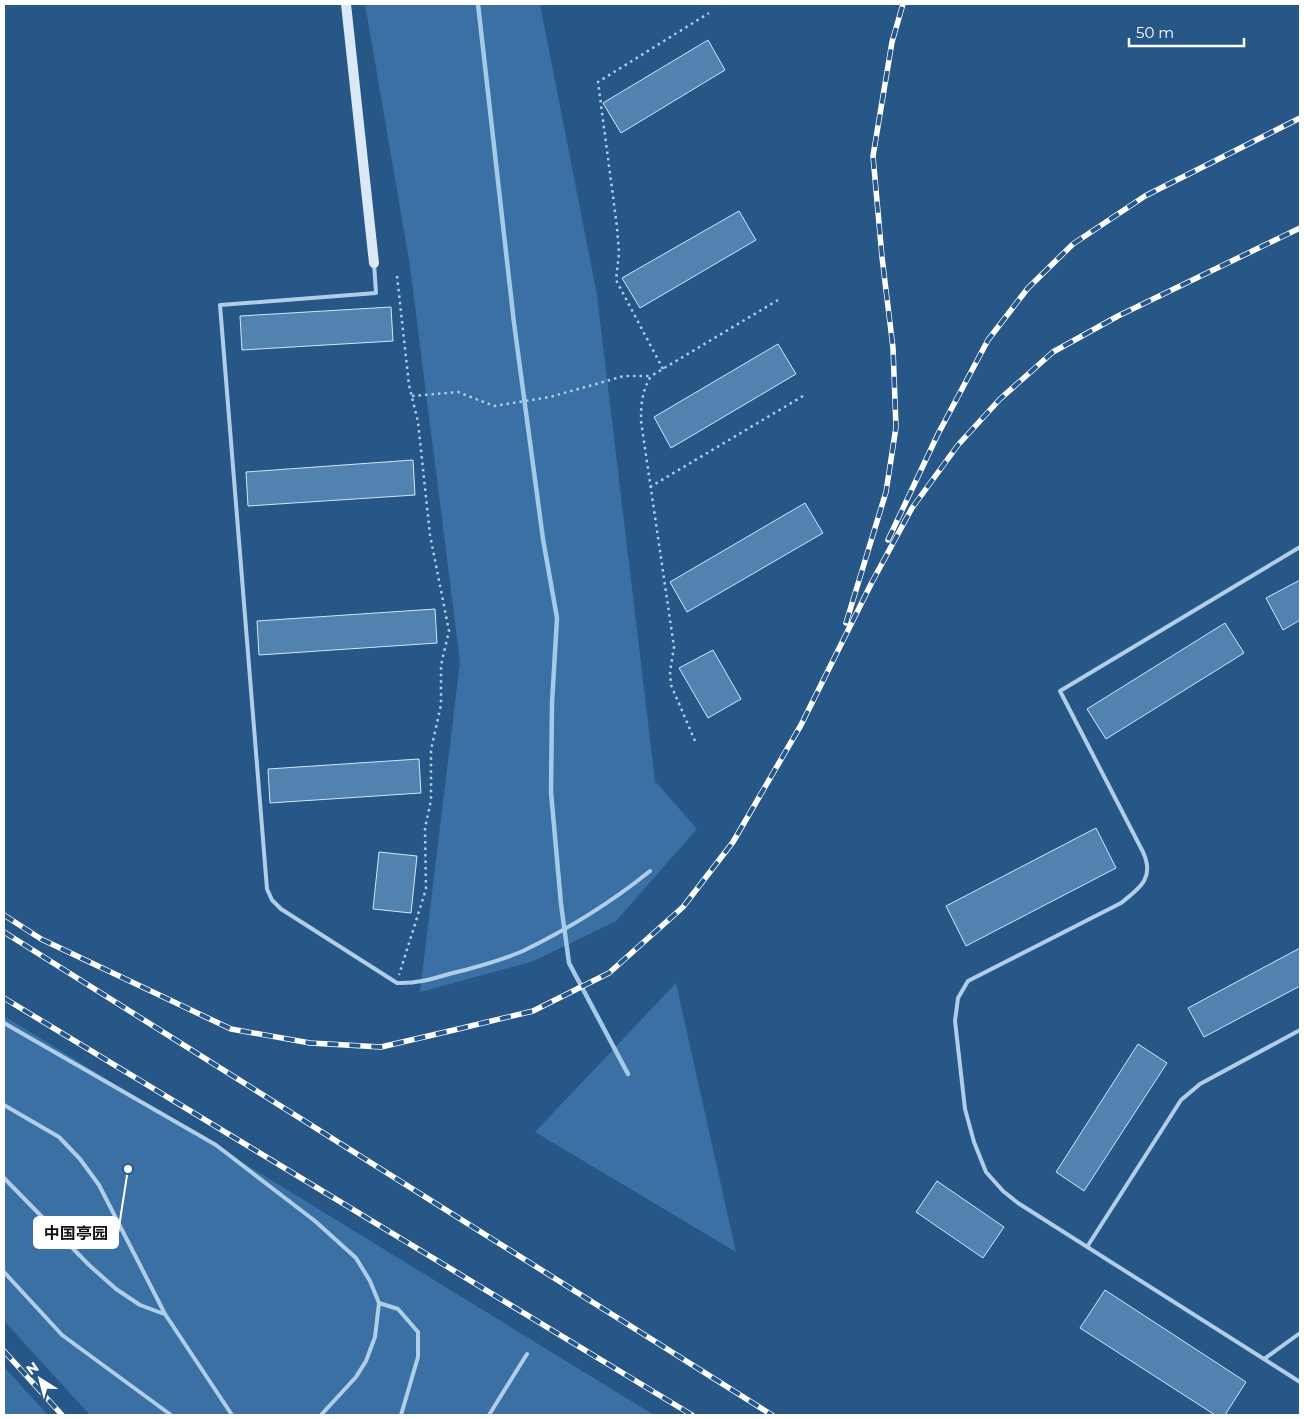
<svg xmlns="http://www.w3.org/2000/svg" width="1304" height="1419" viewBox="0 0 1304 1419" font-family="Montserrat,'Noto Sans SC',sans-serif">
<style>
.green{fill:#3a70a3}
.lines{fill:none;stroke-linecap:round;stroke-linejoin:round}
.stream{stroke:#a5c9e9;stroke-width:4.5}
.building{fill:#5282b0;stroke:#d5e6f7}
.path{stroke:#b1cee8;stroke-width:2.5;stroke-dasharray:2.5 4;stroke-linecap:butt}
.lane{stroke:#b1cee8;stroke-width:4}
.secondary{stroke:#dbe9f7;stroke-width:10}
.rail-casing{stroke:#fff;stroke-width:5.5}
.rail{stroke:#265787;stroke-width:4;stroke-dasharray:11;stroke-linecap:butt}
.leader{fill:none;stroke:#fff;stroke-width:2}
.callout-dot{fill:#fff;stroke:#265787;stroke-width:2}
.callout{fill:#fff;stroke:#fff;stroke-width:2}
.callout-label{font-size:16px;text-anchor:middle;font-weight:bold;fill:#111}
</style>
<rect width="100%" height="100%" fill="#265787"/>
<!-- green -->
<path class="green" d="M365,4H540L597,295L655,781L697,829L616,921L534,961L420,992L460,662L410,266Z
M676,983L736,1252L535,1132Z
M4,1016L654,1415H90L4,1321Z
M4,1367L48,1415H4Z"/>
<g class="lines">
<!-- stream -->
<path class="stream" d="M478,4L514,323L543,539L557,618L552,703L551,792L561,904L569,963L628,1074"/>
</g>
<!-- building -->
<path class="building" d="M708,40L725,70L621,133L603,103Z
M739,211L756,240L640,308L622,278Z
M391,307L393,341L242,350L240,316Z
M778,344L796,374L671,448L654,417Z
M413,460L415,495L248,506L246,472Z
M805,503L823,533L687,612L670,582Z
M1300,580V620L1283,630L1266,598Z
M435,609L437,643L259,655L257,621Z
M1225,623L1244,653L1106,739L1087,709Z
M713,650L741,699L708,718L679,668Z
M419,759L421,793L270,803L268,769Z
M1096,828L1116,868L966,946L946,906Z
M379,852L417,856L411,913L373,909Z
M1300,948V986L1204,1037L1188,1008Z
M1138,1044L1167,1063L1084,1191L1056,1172Z
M937,1181L1004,1227L983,1258L916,1212Z
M1105,1290L1246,1382L1225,1415H1215L1080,1328Z"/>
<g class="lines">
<!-- path -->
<path class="path" d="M397,276L409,385L418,422L430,535L449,631L441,665V705L431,750V800L425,828L426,889L399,975
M663,369L616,280L619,253L617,227L598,82L709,13
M412,396L458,392L494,406L550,397L624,376H651
M650,487L803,396
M695,741L671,685L670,672L674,647L641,421C641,404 642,391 651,376L778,300"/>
<!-- lane -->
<path class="lane" d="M374,263L376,293L220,305L267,889L272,900L281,909L397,983C415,984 432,979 449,974C474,968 499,961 523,951C566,930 613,901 650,871
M1300,547L1060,691L1143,852C1155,878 1140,888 1121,903L968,981L958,998L955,1021L965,1109L974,1142L986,1172L1003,1191L1018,1203L1300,1382
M4,1023L216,1145L315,1221L356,1258L370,1281L379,1303L375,1337L366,1361L356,1377L321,1415
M4,1105L59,1137L80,1159L99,1185L165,1314L232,1415
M4,1178L89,1265L116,1289L140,1305L164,1314
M1087,1247L1181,1100L1200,1084L1300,1030
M4,1272L62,1335L171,1415
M379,1303L398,1309L418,1332V1357L401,1415
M1264,1359L1300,1333
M489,1415L527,1354"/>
<!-- secondary -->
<path class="secondary" d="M346,4L374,263"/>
<defs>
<path id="rail" d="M888,540L938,434L988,340L1028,288L1073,244L1145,196L1300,118
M846,623L886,492L896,427L893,348L882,257L873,156L892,42L903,4
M4,915L41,939L231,1029L310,1043L381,1047L454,1030L533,1011L609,973L683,907L733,842L801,725L872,582L912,508L958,445L1000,399L1053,352L1118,316L1300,228
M4,932L772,1415
M4,998L692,1415
M4,1351L62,1415"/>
</defs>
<!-- rail casing -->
<use href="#rail" class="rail-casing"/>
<!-- rail -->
<use href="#rail" class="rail"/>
</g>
<!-- callouts -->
<path class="leader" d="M128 1169L118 1233"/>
<circle class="callout-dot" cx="128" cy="1169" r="5"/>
<rect class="callout" x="34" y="1217" width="84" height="31" rx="5"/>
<g class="callout-label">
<text x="76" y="1239">中国亭园</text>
</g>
<!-- border -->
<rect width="1304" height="1419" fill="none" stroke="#ffffff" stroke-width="10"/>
<!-- north arrow -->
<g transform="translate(40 1379) rotate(324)" stroke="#265787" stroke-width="4" paint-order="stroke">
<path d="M0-4L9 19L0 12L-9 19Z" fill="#ffffff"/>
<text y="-8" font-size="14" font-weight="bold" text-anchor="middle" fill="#ffffff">N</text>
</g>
<!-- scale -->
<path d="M1129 38v8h115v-8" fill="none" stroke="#ffffff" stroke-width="2.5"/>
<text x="1136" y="38" font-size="15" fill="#ffffff" stroke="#265787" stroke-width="4" paint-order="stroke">50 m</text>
</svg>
